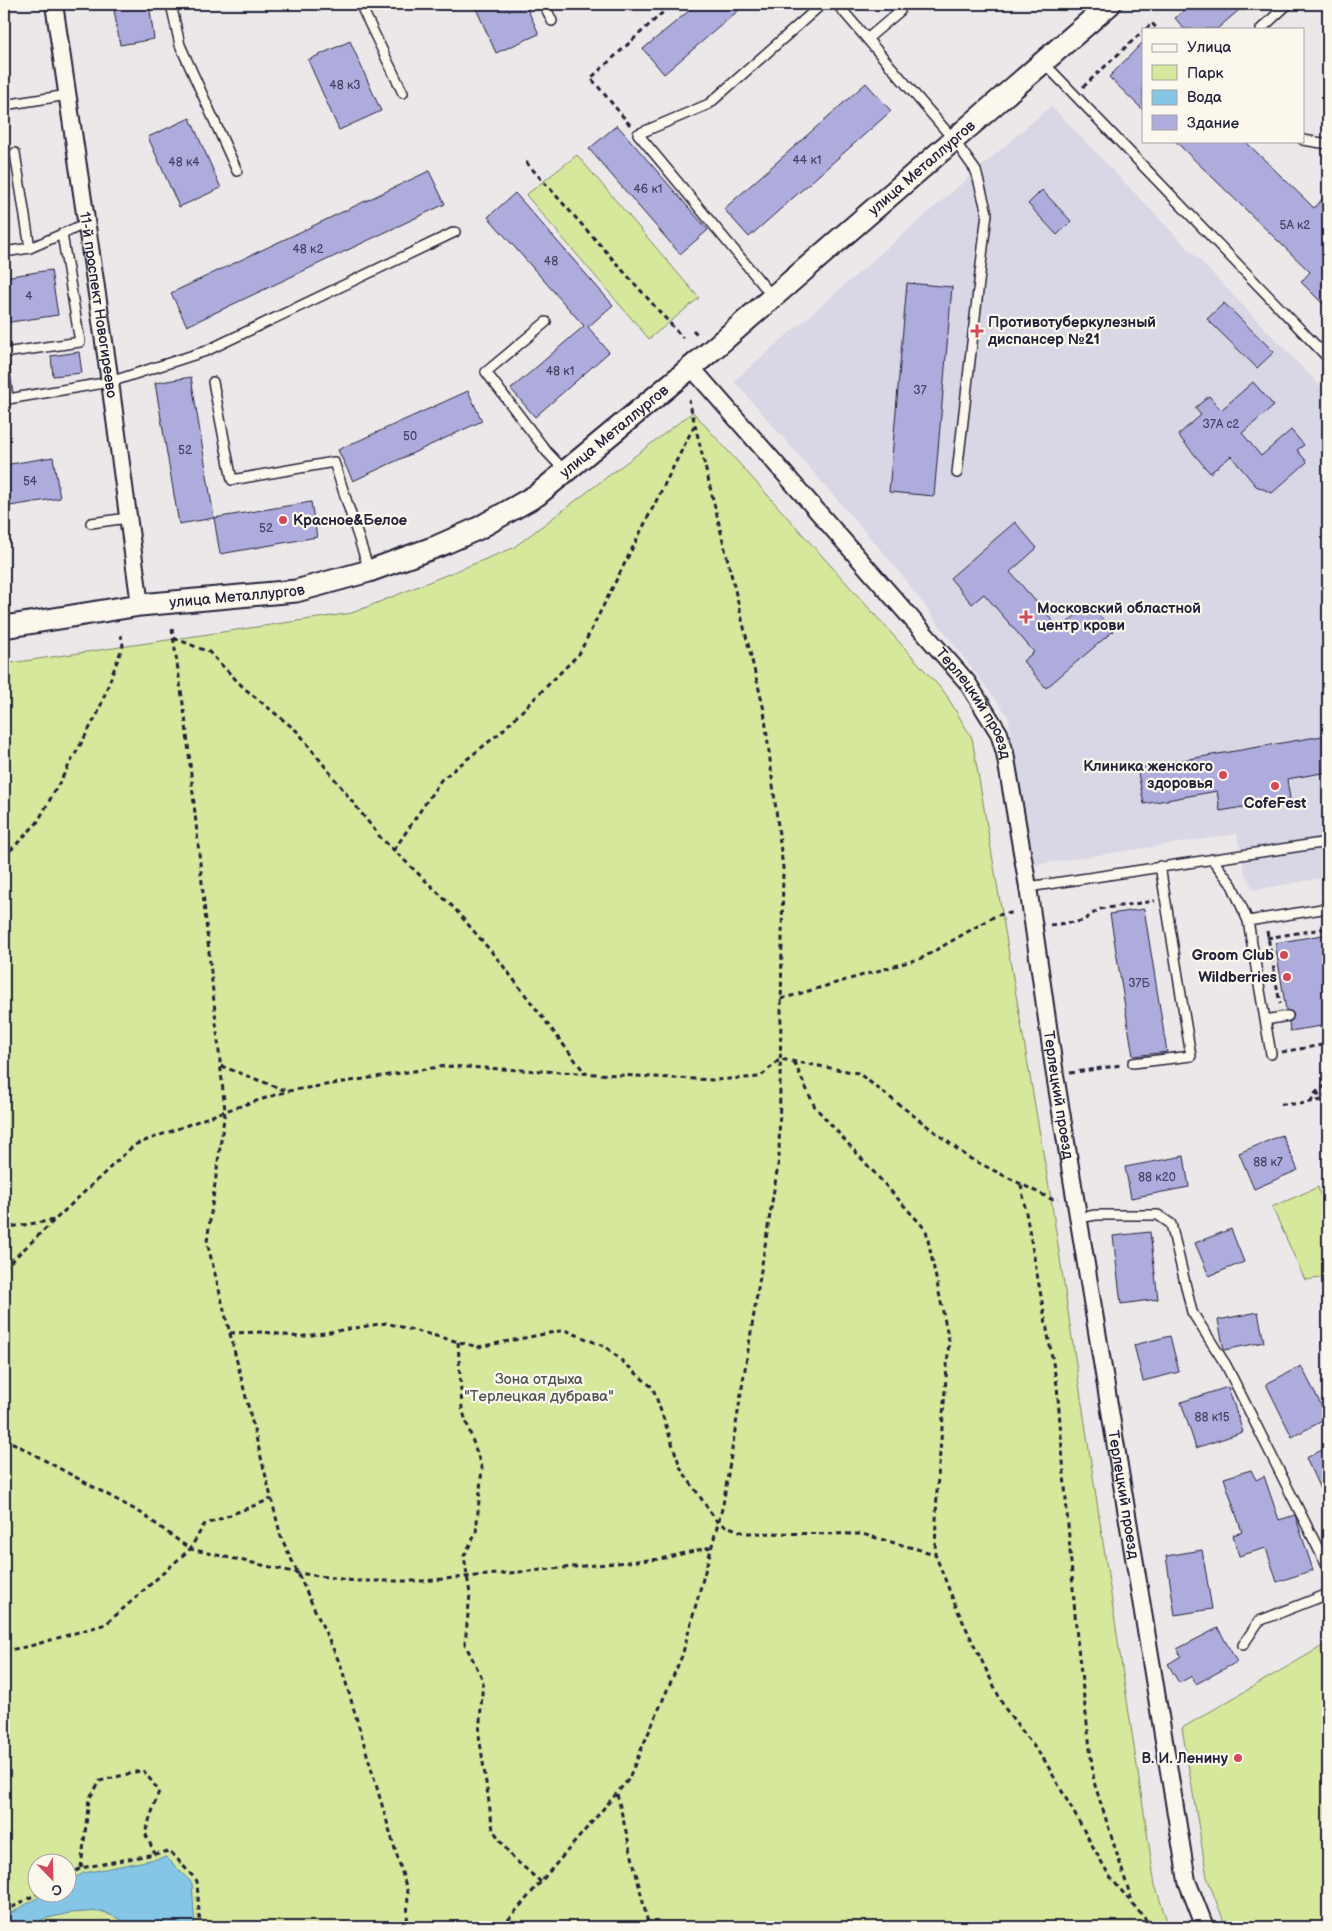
<svg xmlns="http://www.w3.org/2000/svg" width="1332" height="1931" viewBox="0 0 1332 1931" font-family="'Balsamiq Sans',sans-serif">
<style>
.built{fill:#d9d6e5}
.green{fill:#d6e89b;stroke:#7c856b;fill-rule:evenodd}
.water{fill:#85c6e6;stroke:#5d84a2}
.building{fill:#aeacdd;stroke:#22223b}
.lines{fill:none;stroke-linecap:round;stroke-linejoin:round}
.service-casing{stroke:#22223b;stroke-width:12}
.minor-casing{stroke:#22223b;stroke-width:20}
.tertiary-casing{stroke:#22223b;stroke-width:25}
.path{stroke:#22223b;stroke-width:3;stroke-dasharray:5 4;stroke-linecap:butt}
.service{stroke:#fbf7ec;stroke-width:9}
.minor{stroke:#fbf7ec;stroke-width:16}
.tertiary{stroke:#fbf7ec;stroke-width:21}
.poi-dot{fill:#d1495b;stroke:#fbf7ec;stroke-width:2}
.labels{text-anchor:middle;stroke-width:4.5;stroke-linejoin:round;paint-order:stroke}
.number-label{font-size:12px;fill:#454464}
.street-label{font-size:15px;fill:#22223b;stroke:#fbf7ec}
.poi-label{font-size:15px;font-weight:bold;fill:#22223b;stroke:#fbf7ec;text-anchor:end}
.park-label{font-size:15px;fill:#4f5453;stroke:#fbf7ec}
</style>
<rect width="100%" height="100%" fill="#ece8e9"/>
<filter id="ink" filterUnits="userSpaceOnUse"><feTurbulence type="fractalNoise" baseFrequency=".02" numOctaves="2"/><feDisplacementMap in="SourceGraphic" scale="10" xChannelSelector="R" yChannelSelector="G"/><feConvolveMatrix kernelMatrix="1 2 1 2 8 2 1 2 1" color-interpolation-filters="sRGB"/></filter>
<g filter="url(#ink)">
<!-- built -->
<path class="built" d="M1051,106L1328,394V877L1254,890L1245,874L1237,834L1034,865L1008,716L894,565L734,381Z"/>
<!-- green -->
<path class="green" d="M577,155L699,298L649,339L526,195Z
M693,412L945,693L972,738L1051,1199L1155,1885L1169,1927H4V664L352,613L513,548ZM38,1864H68V1894H38Z
M1318,1187L1328,1225V1277L1305,1280L1272,1207Z
M1328,1643V1927H1226L1207,1877L1182,1728Z"/>
<!-- water -->
<path class="water" d="M166,1857L192,1883L195,1927H124L122,1920L101,1911L70,1913L43,1919L37,1927H4V1917L44,1894H68V1881L84,1873Z"/>
<!-- building -->
<path class="building" d="M113,4H149L154,39L120,45Z
M474,4H525L539,34L496,53Z
M697,4H746L664,74L643,49Z
M1191,4H1246L1217,29H1184L1175,18Z
M350,41L381,111L339,130L308,60Z
M1143,42V110L1109,77Z
M866,83L891,111L749,237L724,209Z
M190,118L221,188L179,207L148,137Z
M617,125L708,230L680,254L589,149Z
M1175,141H1245L1314,208L1328,193V309L1301,282L1310,272Z
M429,171L445,204L187,326L171,293Z
M1042,190L1071,221L1057,235L1028,204Z
M515,193L613,305L588,327L609,352L535,417L511,389L584,326L488,217Z
M51,270L58,315L4,323V277Z
M907,283L952,287L934,496L889,492Z
M1224,303L1274,352L1257,368L1207,319Z
M79,352L82,373L53,376L51,356Z
M191,377L214,518L179,524L155,383Z
M1253,382L1274,406L1242,433L1261,456L1291,430L1304,445L1297,450L1307,462L1272,493L1256,486L1231,456L1210,473L1178,435L1201,415L1195,408L1209,396L1221,410Z
M468,391L482,421L353,481L338,450Z
M53,457L60,498L4,507V465Z
M311,502L317,537L220,554L214,518Z
M1015,522L1037,548L1010,572L1060,629L1089,604L1113,631L1046,688L1023,661L1034,652L984,594L972,604L950,578Z
M1328,735V772L1287,779L1290,799L1220,811L1217,791L1144,804L1137,768Z
M1144,909L1167,1052L1133,1056L1110,914Z
M1328,934V1025L1290,1031L1289,1022L1292,1020L1294,1015L1292,1012L1286,1010L1275,943Z
M1282,1135L1298,1170L1254,1189L1239,1153Z
M1184,1156L1189,1187L1131,1198L1125,1167Z
M1231,1229L1244,1262L1209,1276L1195,1243Z
M1150,1232L1158,1299L1121,1304L1113,1236Z
M1258,1312L1264,1342L1224,1350L1218,1320Z
M1170,1336L1179,1372L1143,1381L1134,1345Z
M1301,1366L1328,1418L1292,1437L1266,1384Z
M1228,1387L1243,1432L1196,1448L1181,1402Z
M1328,1447V1507L1306,1458Z
M1251,1470L1256,1480L1264,1476L1279,1520L1295,1515L1313,1570L1277,1582L1266,1548L1239,1556L1233,1535L1242,1532L1224,1478Z
M1202,1550L1212,1609L1175,1615L1166,1556Z
M1218,1628L1237,1662L1196,1684L1192,1676L1179,1683L1168,1664L1181,1656L1177,1649Z"/>
<g class="lines">
<defs>
<path id="service" d="M171,4L180,45L237,171
M360,4L403,93
M544,4L552,21
M837,4L954,140L976,171L987,213L957,473
M1261,29L1288,4
M867,39L900,11
M1043,62L1328,358
M4,105L68,95
M1303,140L1328,144
M30,248L87,223
M4,252L30,248L15,153
M773,297L638,134L709,104L822,4
M546,322L486,372L547,452L565,471
M4,353L80,342L62,234
M4,365L8,399L110,382L206,351L455,232
M213,382L232,480L334,462L369,570
M91,523L128,518
M1212,859L1232,885L1248,921
M1028,887L1328,842
M1265,1020L1288,1016
M1271,1054L1248,921L1328,908
M1133,1063L1191,1056L1160,866
M1078,1218L1096,1215H1158L1171,1224L1192,1312L1226,1365L1328,1568
M1243,1645L1259,1621L1328,1594"/>
<g id="minor">
<path id="s1" d="M54,4L110,382L140,605"/>
<path id="s2" d="M691,367L967,682L999,733L1005,753L1028,887L1055,1075L1187,1881L1205,1927"/>
</g>
<g id="tertiary">
<path id="s3" d="M4,627L140,605L296,591L369,571L438,546L477,529L537,495L712,350L1110,4"/>
</g>
</defs>
<!-- service casing -->
<use href="#service" class="service-casing"/>
<!-- minor casing -->
<use href="#minor" class="minor-casing"/>
<!-- tertiary casing -->
<use href="#tertiary" class="tertiary-casing"/>
<!-- path -->
<path class="path" d="M1146,29L1152,23L1157,29
M1083,87L1143,31
M630,125L591,78L672,4
M526,162L683,338
M693,330L699,336
M172,629L186,724L225,1111L207,1242L281,1537L341,1666L408,1893L407,1927
M174,638L209,652L244,688L298,732L380,837L454,908L501,963L585,1073
M394,850L441,780L501,732L579,654L694,426
M4,857L37,823L98,713L123,645L121,635
M1050,925L1083,921L1099,909L1155,901
M1267,931L1280,1004
M1267,938L1328,928
M781,999L922,958L997,915L1011,913L1015,914
M1282,1052L1328,1044
M794,1062L815,1107L926,1230L949,1341L937,1490L935,1554
M221,1066L287,1091
M1070,1073L1121,1065
M1315,1093L1328,1097
M1311,1102L1315,1093L1328,1084
M1281,1104H1299L1328,1099
M1021,1185L1057,1385L1077,1639L1094,1782L1132,1901
M4,1228L55,1220
M4,1268L134,1145L225,1111L288,1091L445,1066L713,1080L760,1077L780,1059L858,1073L969,1158L1051,1199L1058,1198
M230,1333L264,1332L299,1337L386,1323L478,1347L565,1330L606,1347L653,1388L681,1469L718,1523L745,1533L862,1534L935,1554L956,1607L1004,1707L1045,1761L1110,1877L1152,1927
M458,1342L462,1409L482,1468L476,1533L464,1556L470,1594L465,1644L483,1680L479,1735L493,1830L512,1857L541,1882
M4,1438L141,1513L190,1549L298,1573L355,1581H422L660,1559L711,1547
M4,1651L30,1646L106,1624L190,1549L204,1525L271,1499
M617,1794L649,1927
M81,1868L89,1799L100,1781L143,1770L159,1791L145,1833L155,1854
M68,1876L81,1868L170,1851L197,1881L200,1927
M4,1912L38,1893
M502,1927L628,1780L682,1656L723,1505L779,1159L783,868L764,710L689,400"/>
<!-- service -->
<use href="#service" class="service"/>
<!-- minor -->
<use href="#minor" class="minor"/>
<!-- tertiary -->
<use href="#tertiary" class="tertiary"/>
</g>
</g>
<!-- markers -->
<g class="poi-dot">
<path d="M974.5 323.5h5v5h5v5h-5v5h-5v-5h-5v-5h5z"/>
<circle cx="283" cy="520" r="5"/>
<path d="M1023.5 609.5h5v5h5v5h-5v5h-5v-5h-5v-5h5z"/>
<circle cx="1223" cy="775" r="5"/>
<circle cx="1275" cy="786" r="5"/>
<circle cx="1284" cy="955" r="5"/>
<circle cx="1287" cy="977" r="5"/>
<circle cx="1238" cy="1758" r="5"/>
</g>
<g class="labels">
<!-- number labels -->
<g class="number-label">
<text x="345" y="89">48 к3</text>
<text x="807" y="164">44 к1</text>
<text x="184" y="166">48 к4</text>
<text x="648" y="193">46 к1</text>
<text x="1295" y="229">5А к2</text>
<text x="308" y="253">48 к2</text>
<text x="551" y="265">48</text>
<text x="29" y="300">4</text>
<text x="560" y="375">48 к1</text>
<text x="920" y="394">37</text>
<text x="1221" y="428">37А с2</text>
<text x="410" y="440">50</text>
<text x="185" y="454">52</text>
<text x="30" y="485">54</text>
<text x="266" y="532">52</text>
<text x="1139" y="987">37Б</text>
<text x="1268" y="1166">88 к7</text>
<text x="1157" y="1181">88 к20</text>
<text x="1212" y="1421">88 к15</text>
</g>
<!-- street labels -->
<g class="street-label">
<text dy="5" stroke="none"><textPath href="#s3" startOffset="1060">улица Металлургов</textPath></text>
<text dy="5" stroke="none"><textPath href="#s1" startOffset="304">11-й проспект Новогиреево</textPath></text>
<text dy="5" stroke="none"><textPath href="#s3" startOffset="655">улица Металлургов</textPath></text>
<text dy="5" stroke="none"><textPath href="#s3" startOffset="235">улица Металлургов</textPath></text>
<text dy="5" stroke="none"><textPath href="#s2" startOffset="441">Терлецкий проезд</textPath></text>
<text dy="5" stroke="none"><textPath href="#s2" startOffset="846">Терлецкий проезд</textPath></text>
<text dy="5" stroke="none"><textPath href="#s2" startOffset="1251">Терлецкий проезд</textPath></text>
</g>
<!-- poi labels -->
<g class="poi-label">
<text x="988" y="327" text-anchor="start">Противотуберкулезный<tspan x="988" dy="17">диспансер №21</tspan></text>
<text x="293" y="525" text-anchor="start">Красное&amp;Белое</text>
<text x="1037" y="613" text-anchor="start">Московский областной<tspan x="1037" dy="17">центр крови</tspan></text>
<text x="1213" y="771">Клиника женского<tspan x="1213" dy="17">здоровья</tspan></text>
<text x="1275" y="808" text-anchor="middle">CofeFest</text>
<text x="1274" y="960">Groom Club</text>
<text x="1277" y="982">Wildberries</text>
<text x="1228" y="1763">В. И. Ленину</text>
</g>
<!-- park labels -->
<g class="park-label">
<text x="539" y="1384">Зона отдыха<tspan x="539" dy="17">"Терлецкая дубрава"</tspan></text>
</g>
</g>
<!-- margin -->
<rect width="1332" height="1931" fill="none" stroke="#fbf7ec" stroke-width="20"/>
<rect x="10" y="10" width="1312" height="1911" fill="none" stroke="#22223b" stroke-width="2" filter="url(#ink)"/>
<!-- legend -->
<rect x="1142" y="28" width="162" height="115" fill="#fbf7ec" stroke="#a4a2a5"/>
<rect x="1152" y="44" width="25" height="8" fill="#fbf7ec" stroke="#a4a2a5"/>
<text x="1187" y="52" font-size="15" fill="#22223b">Улица</text>
<rect x="1152" y="65" width="25" height="15" fill="#d6e89b" stroke="#a4a2a5"/>
<text x="1187" y="78" font-size="15" fill="#22223b">Парк</text>
<rect x="1152" y="90" width="25" height="15" fill="#85c6e6" stroke="#a4a2a5"/>
<text x="1187" y="102" font-size="15" fill="#22223b">Вода</text>
<rect x="1152" y="115" width="25" height="15" fill="#aeacdd" stroke="#a4a2a5"/>
<text x="1187" y="128" font-size="15" fill="#22223b">Здание</text>
<!-- north arrow -->
<g transform="translate(52 1878) rotate(157)"><circle r="24" fill="#fbf7ec" stroke="#a4a2a5"/>
<path d="M0-4L9 19L0 12L-9 19Z" fill="#d1495b"/>
<text y="-8" font-size="14" font-weight="bold" text-anchor="middle" fill="#22223b">С</text>
</g>
</svg>
